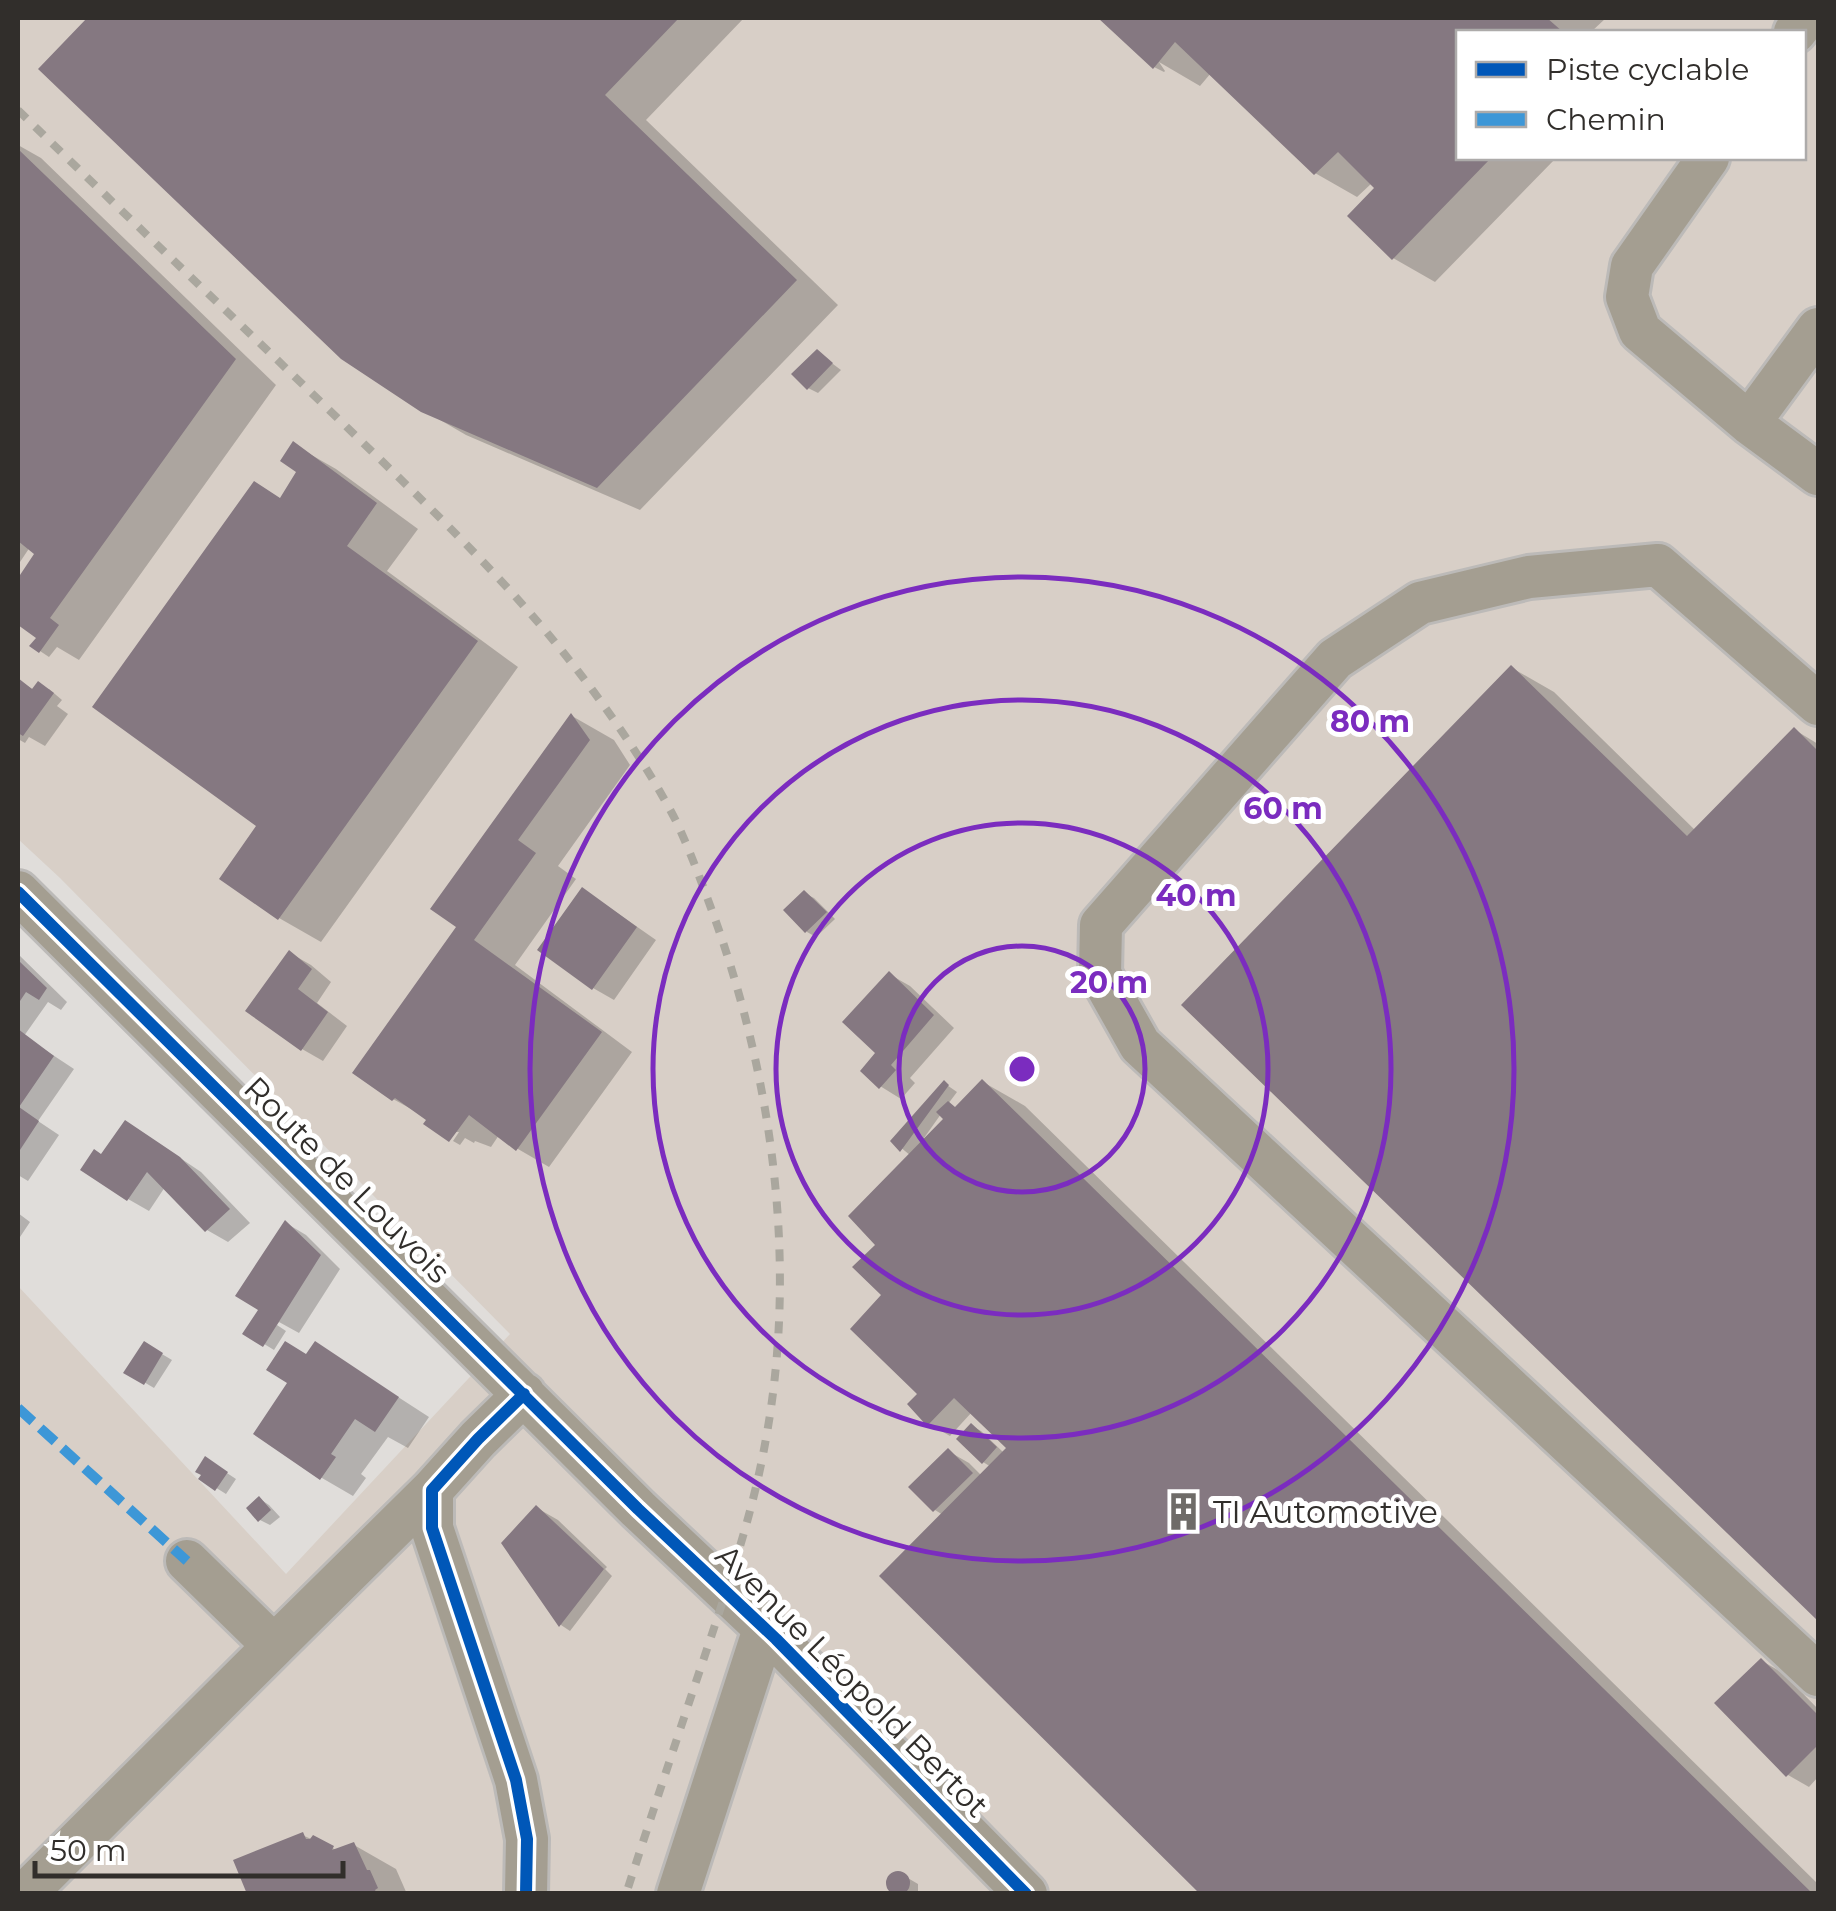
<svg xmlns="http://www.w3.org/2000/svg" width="1836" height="1911" viewBox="0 0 1836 1911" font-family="Montserrat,sans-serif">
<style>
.built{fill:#d8cfc7;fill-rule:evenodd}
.shadow{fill:#0003;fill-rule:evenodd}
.building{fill:#857881}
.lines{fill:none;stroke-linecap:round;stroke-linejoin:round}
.minor-casing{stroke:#bcbab8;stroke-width:48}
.minor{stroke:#a49e91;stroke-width:42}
.rail{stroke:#aaa79e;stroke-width:8;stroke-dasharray:12 12;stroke-linecap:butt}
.quiet{stroke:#3d97d7;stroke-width:10;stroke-dasharray:20 10;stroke-linecap:butt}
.cycleway-casing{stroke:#fff;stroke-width:19}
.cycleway{stroke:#0057b8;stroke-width:12}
.ring{fill:none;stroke:#7b2cbf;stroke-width:5}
.labels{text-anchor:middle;stroke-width:10;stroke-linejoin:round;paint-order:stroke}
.street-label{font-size:32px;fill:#312e2b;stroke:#fff}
.poi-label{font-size:32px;fill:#312e2b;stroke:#fff;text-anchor:start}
.centre{fill:#7b2cbf;stroke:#fff;stroke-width:5}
.ring-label{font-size:30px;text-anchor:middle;font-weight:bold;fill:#7b2cbf;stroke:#fff;stroke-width:10;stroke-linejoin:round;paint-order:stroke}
</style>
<rect width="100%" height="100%" fill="#e0ddda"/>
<!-- built -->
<path class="built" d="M18,18H1818V1893H18V1286L286,1574L510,1334L60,878L18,839ZM1458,32H1804V158H1458Z"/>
<!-- shadow -->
<path class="shadow" d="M90,18H744L646,120L838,305L640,510L466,435L423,410L42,69Z
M1102,18H1606L1591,32H1458V158H1556L1435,282L1393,258L1378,188L1372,183L1357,197L1315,173L1211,73L1200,86L1159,62L1165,71L1164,72L1154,67Z
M18,145L41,158L276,385L79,660L57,647L49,657L40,651L39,637L18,622V583L38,553L30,547L18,565Z
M817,352L841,370L818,393L808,388Z
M294,445L336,469L418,529L387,571L518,667L321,942L279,918L259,826L282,499L300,472Z
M1512,668L1554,692L1696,831L1795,730L1818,744V1617L1184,1005Z
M18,680L34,690L49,689L62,700L57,706L68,714L45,746L29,737L25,743L18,739Z
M572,716L614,740L630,765L558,866L576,879L515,965L632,1052L549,1167L518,1149L499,1135L491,1147L475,1141L474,1143L465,1138L460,1145L453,1141L459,1132H453L393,1099L460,926Z
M804,893L814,898L835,919L816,937L807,932Z
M603,903L656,940L614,1000L593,988Z
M290,953L311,965L331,982L317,1003L347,1026L323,1061L302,1049Z
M18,954L67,1002L61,1010L48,1002L24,1036L74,1069L38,1121L59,1135L28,1181L18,1175V1035L20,1031L18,1030Z
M889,974L910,986L954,1028L910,1078L915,1083L901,1099L880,1086L879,1053Z
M983,1082L1025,1106L1818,1884V1894H1204L943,1515L935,1510L948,1451L969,1463L982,1476L991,1467L983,1462L972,1426L981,1431L1004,1453L1009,1448L972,1412L950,1436L929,1424L885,1295L879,1245L911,1156L893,1141L944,1083L957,1092L948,1104L956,1109ZM941,1114L947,1119L926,1140L924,1138Z
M146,1135L201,1172L250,1223L228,1242L207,1230L165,1187L149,1211L128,1199L103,1157Z
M18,1213L30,1222L18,1240Z
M286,1223L306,1235L340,1269L299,1333L279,1322L277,1325L286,1331L274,1350L246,1333L261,1310Z
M145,1344L172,1360L154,1388L127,1372Z
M307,1357L395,1395L429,1417L408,1448L388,1437L361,1474L366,1478L353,1496L322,1478L257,1434Z
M215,1465L236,1479L226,1494L202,1479Z
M260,1499L269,1505L280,1517L270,1525L260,1520Z
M537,1508L558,1520L607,1567L605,1569L612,1576L570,1631L561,1625L504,1543Z
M1762,1661L1783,1673L1818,1709V1777L1809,1787L1788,1775Z
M302,1835L339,1851L354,1845L396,1869L407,1894H250Z
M901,1874L918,1884V1894H898L890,1887L889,1880L894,1875Z"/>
<!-- building -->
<path class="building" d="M87,18H679L605,95L797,280L597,488L421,412L341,359L38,69Z
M1098,18H1547L1563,32H1458V158H1491L1392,260L1347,216L1374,188L1338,152L1314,175L1175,42L1153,69Z
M18,149L236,359L50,618L59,625L39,653L29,646L36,638L18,625V578L34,554L18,541Z
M817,349L833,363L807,390L791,374Z
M293,441L377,503L347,546L478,641L278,920L219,879L256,826L92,707L254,481L280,498L296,472L280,461Z
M1511,665L1687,836L1794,727L1818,751V1621L1181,1005Z
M18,678L32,689L38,681L54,693L23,736L18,733Z
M571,713L590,740L518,840L536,853L474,940L602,1032L516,1151L469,1115L449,1142L423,1124L426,1120L395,1098L392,1101L352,1073L456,927L430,909Z
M582,887L637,927L592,990L537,950Z
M804,890L827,912L805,933L783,910Z
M289,950L312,969L298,989L328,1012L301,1051L245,1011Z
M18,960L47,988L39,1000L26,992L18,1004Z
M889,971L934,1015L891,1065L896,1070L879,1089L860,1071L875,1053L842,1022Z
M18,1029L54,1056L19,1107L39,1121L18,1153Z
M982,1079L1813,1894H1200L879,1576L1006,1448L954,1398L927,1426L907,1404L917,1394L850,1329L881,1295L852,1267L875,1245L848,1216L943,1119L936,1112L948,1101L955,1107Z
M944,1080L949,1085L900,1152L890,1141Z
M125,1120L180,1157L230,1209L205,1232L147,1172L127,1201L80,1170L94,1149L101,1154Z
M285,1220L321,1255L263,1347L242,1334L258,1310L235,1296Z
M144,1341L163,1353L144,1385L123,1373Z
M285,1341L306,1354L315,1341L399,1397L375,1432L355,1419L331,1454L336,1457L320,1480L253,1434L287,1383L266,1370Z
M971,1423L997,1447L982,1464L956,1439Z
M948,1448L973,1473L933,1512L908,1487Z
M205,1456L228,1472L215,1491L198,1479L201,1475L195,1472Z
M259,1496L271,1510L258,1522L246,1508Z
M536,1505L604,1569L559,1627L501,1543Z
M1761,1658L1818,1715V1745L1786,1777L1714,1703Z
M303,1832L306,1839H310L313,1835L334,1846L332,1850L354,1842L367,1870H370L378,1888L375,1890L377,1894H247L233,1860Z
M886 1883a12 12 0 1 1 24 0a12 12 0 1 1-24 0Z"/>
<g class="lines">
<defs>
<path id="minor" d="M1795,32L1806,18
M1708,158L1632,266L1627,297L1640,331L1749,423
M1818,329L1749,423L1818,474
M1818,704L1658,565L1529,577L1420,603L1335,659L1101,925L1100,974L1140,1045L1818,1675
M18,892L638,1509L776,1639L1026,1894
M524,1394L478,1439L432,1490V1528L516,1780L527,1839L526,1894
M187,1561L274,1646L432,1490
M25,1894L274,1646
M678,1894L764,1629"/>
</defs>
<!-- minor casing -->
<use href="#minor" class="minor-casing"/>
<!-- minor -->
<use href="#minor" class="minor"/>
<!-- rail -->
<path class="rail" d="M18,110C130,220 244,327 357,437C445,522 533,606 604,706C630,742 656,782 676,821C691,853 703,886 715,919C774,1085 798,1269 765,1444C752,1516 728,1586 705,1655C678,1735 652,1814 626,1894"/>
<!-- quiet -->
<path class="quiet" d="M18,1408L187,1561"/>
<defs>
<path id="cycleway" d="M18,892L638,1509L776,1639L1026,1894
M524,1394L478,1439L432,1490V1528L516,1780L527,1839L526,1894"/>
</defs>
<!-- cycleway casing -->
<use href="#cycleway" class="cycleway-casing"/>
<!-- cycleway -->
<use href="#cycleway" class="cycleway"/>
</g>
<!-- distance rings -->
<g class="ring">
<circle cx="1022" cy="1069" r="123"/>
<circle cx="1022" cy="1069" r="246"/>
<circle cx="1022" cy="1069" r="369"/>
<circle cx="1022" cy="1069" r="492"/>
</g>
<!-- icons -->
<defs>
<symbol id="building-bare" viewBox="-9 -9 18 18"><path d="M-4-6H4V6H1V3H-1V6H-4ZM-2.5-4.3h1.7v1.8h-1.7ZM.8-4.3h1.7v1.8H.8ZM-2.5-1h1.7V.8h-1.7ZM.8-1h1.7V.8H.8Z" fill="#6e6b68" stroke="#fff" stroke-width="2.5" paint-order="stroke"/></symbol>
</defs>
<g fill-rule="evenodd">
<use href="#building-bare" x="1156" y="1484" width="55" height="55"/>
</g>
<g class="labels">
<!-- street labels -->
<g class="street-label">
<text transform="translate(347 1180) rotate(45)" y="11">Route de Louvois</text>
<text transform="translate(852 1681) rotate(45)" y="11">Avenue Léopold Bertot</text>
</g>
<!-- poi labels -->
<g class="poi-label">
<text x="1213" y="1523">TI Automotive</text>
</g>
</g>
<circle cx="1022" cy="1069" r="15" class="centre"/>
<g class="ring-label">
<text x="1370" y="732">80 m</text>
<text x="1283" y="819">60 m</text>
<text x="1196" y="906">40 m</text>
<text x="1109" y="993">20 m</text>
</g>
<!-- border -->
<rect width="1836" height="1911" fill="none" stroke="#312e2b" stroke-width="40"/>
<!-- legend -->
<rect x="1456" y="30" width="350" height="130" fill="#ffffff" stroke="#adabaa" stroke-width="2.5"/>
<rect x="1476" y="62" width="50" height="15" fill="#0057b8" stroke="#adabaa" stroke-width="2.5"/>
<text x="1546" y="80" font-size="30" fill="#312e2b">Piste cyclable</text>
<rect x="1476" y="112" width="50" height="15" fill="#3d97d7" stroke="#adabaa" stroke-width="2.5"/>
<text x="1546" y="130" font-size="30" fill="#312e2b">Chemin</text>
<!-- scale -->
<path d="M35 1861v15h308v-15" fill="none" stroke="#312e2b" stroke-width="5"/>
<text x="50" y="1861" font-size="30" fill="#312e2b" stroke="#ffffff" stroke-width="8" paint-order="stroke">50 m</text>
</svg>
